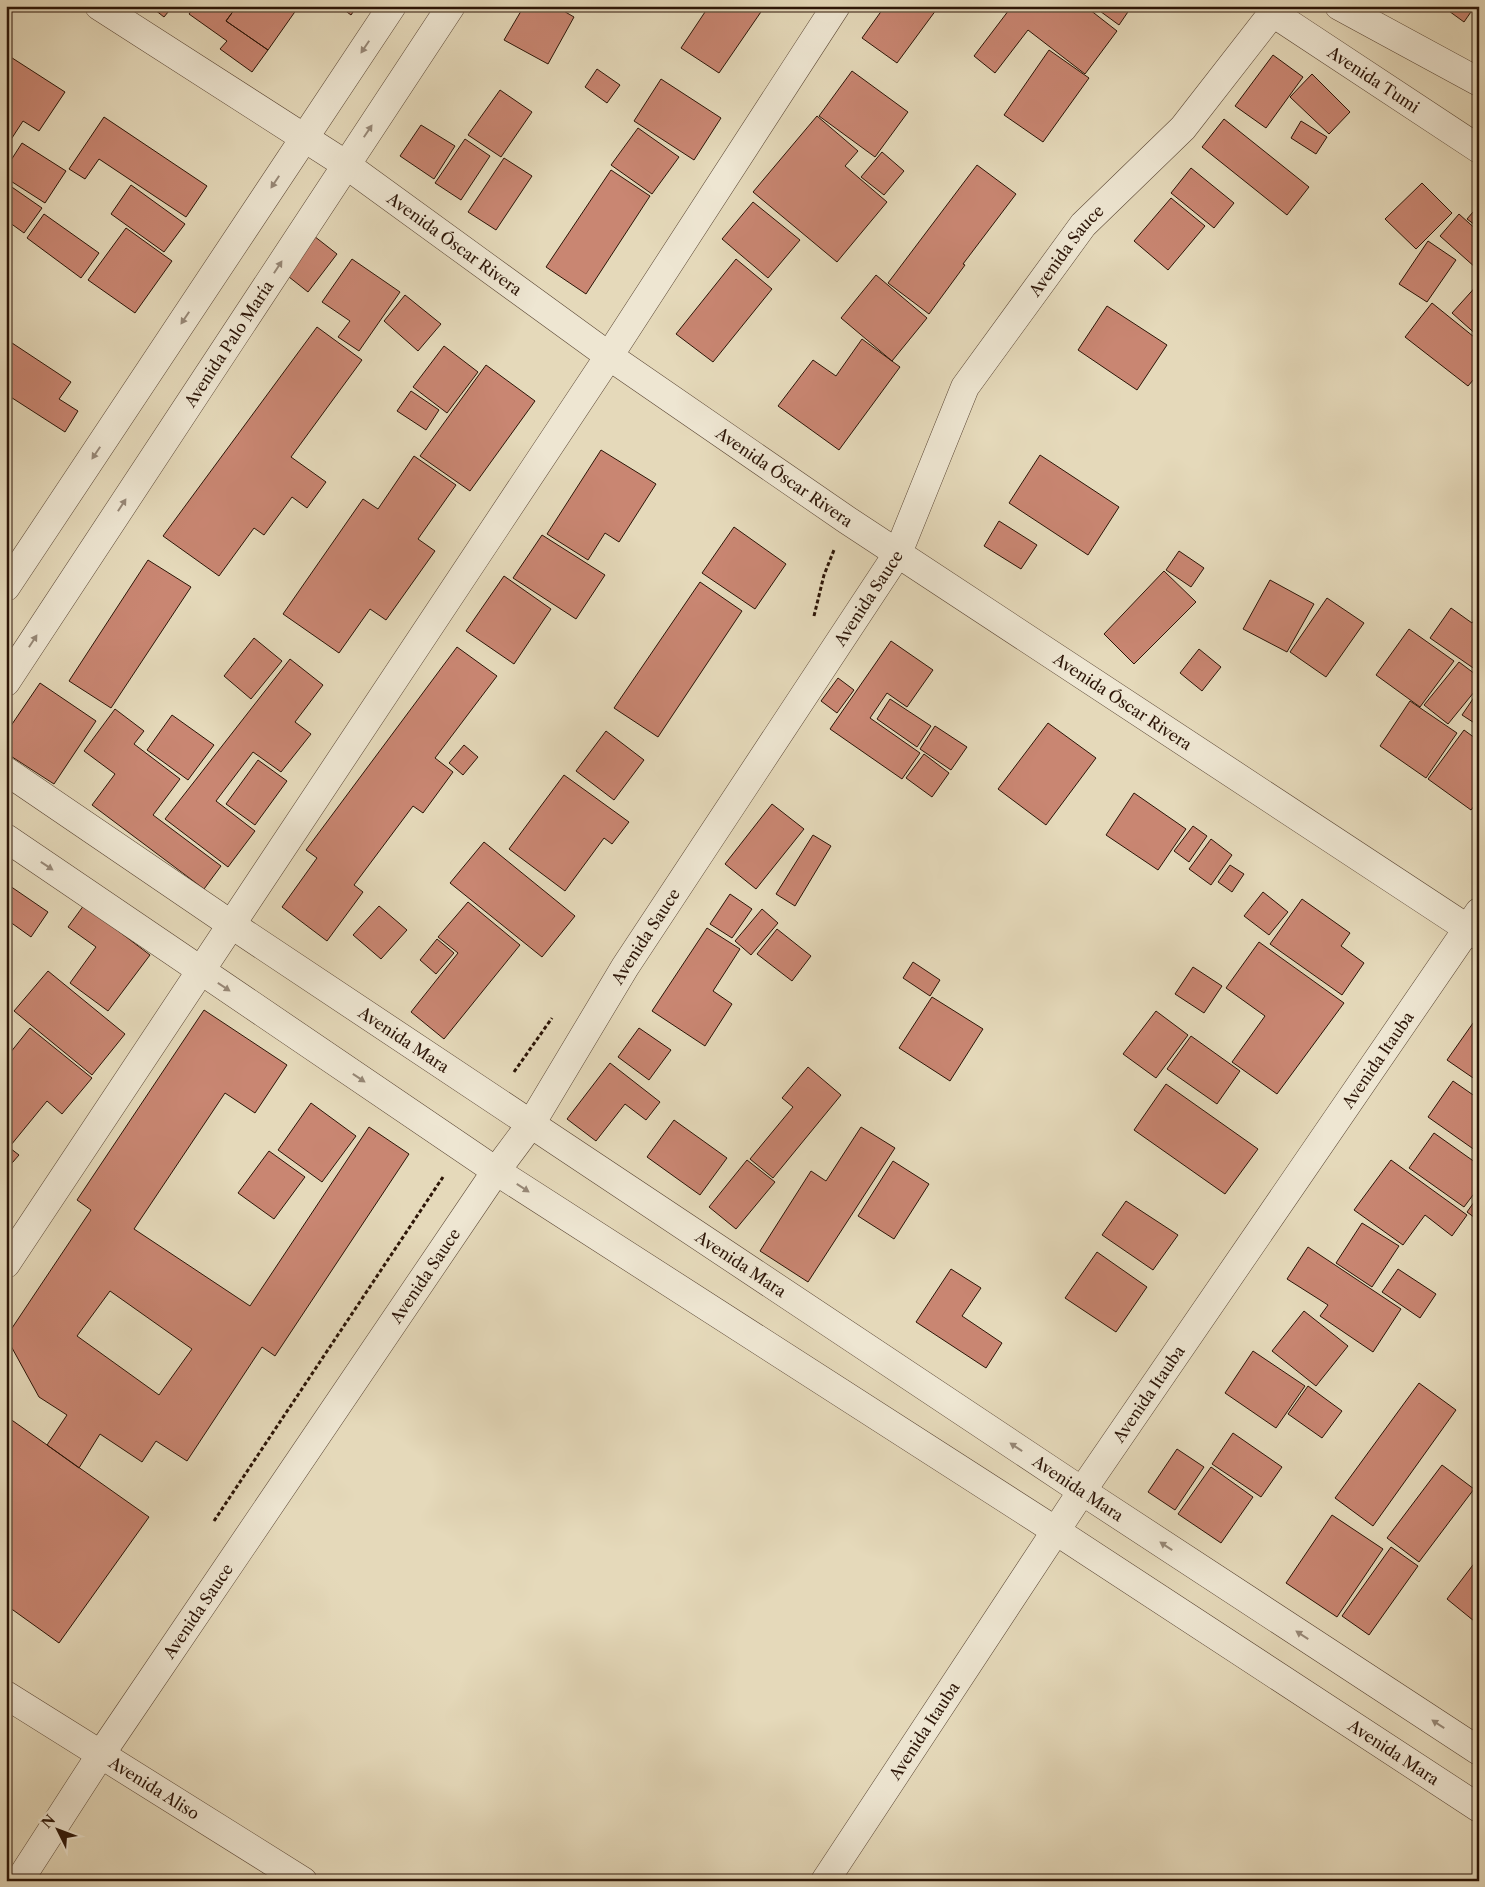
<svg xmlns="http://www.w3.org/2000/svg" width="1485" height="1887" viewBox="0 0 1485 1887" font-family="'Libre Caslon Text',serif">
<style>
.building{fill:#c98672;stroke:#2c1507;fill-rule:evenodd}
.lines{fill:none;stroke-linecap:round;stroke-linejoin:round}
.minor-casing{stroke:#5a4634;stroke-width:29}
.path{stroke:#2c1507;stroke-width:3;stroke-dasharray:4 2.5;stroke-linecap:butt}
.minor{stroke:#eee6d2;stroke-width:28}
.oneway{fill:#978877}
.labels{text-anchor:middle;stroke-width:4;stroke-linejoin:round;paint-order:stroke}
.street-label{font-size:16px;fill:#2c1507;stroke:#eee6d2}
</style>
<rect width="100%" height="100%" fill="#e5d9ba"/>
<filter id="stains"><feTurbulence type="fractalNoise" baseFrequency=".004" numOctaves="4"/><feColorMatrix values="0 0 0 0 .2 0 0 0 0 .09 0 0 0 0 .02 0 0 0 .5 -.17"/></filter>
<radialGradient id="worn" r=".72"><stop offset=".6" stop-color="#630" stop-opacity="0"/><stop offset="1" stop-color="#630" stop-opacity=".3"/></radialGradient>
<!-- building -->
<path class="building" d="M150,6H173L164,17Z
M195,6H237L226,21L268,50L252,72L220,49L227,41L189,14Z
M237,6H299L268,50L226,21Z
M339,6H357L351,15Z
M524,6H555L574,17L548,64L504,40Z
M709,6H765L719,73L681,48Z
M885,6H939L897,63L862,38Z
M1012,6H1085L1117,31L1085,74L1028,30L995,73L974,56Z
M1093,6H1132L1119,25Z
M1442,6H1475L1464,22Z
M1049,50L1089,78L1043,142L1004,115Z
M6,54L65,92L39,131L23,121L10,141L6,139Z
M1273,55L1303,77L1266,128L1235,106Z
M597,69L620,85L607,103L585,87Z
M852,71L908,112L875,157L819,116Z
M1312,74L1350,112L1329,134L1290,97Z
M661,79L721,118L694,160L634,121Z
M500,90L532,112L501,157L468,135Z
M817,116L858,151L845,166L887,202L837,262L753,192Z
M104,117L207,186L186,217L99,159L85,179L69,169Z
M1224,119L1309,187L1287,215L1202,147Z
M1301,121L1327,137L1316,154L1291,138Z
M421,125L455,146L434,179L400,156Z
M638,128L679,157L652,194L611,165Z
M465,139L490,156L461,200L435,183Z
M22,143L66,171L45,203L6,178V168Z
M882,152L904,171L884,195L861,177Z
M504,158L532,176L496,230L468,212Z
M977,165L1016,194L963,264L965,265L929,314L888,283Z
M1191,168L1234,203L1214,228L1171,193Z
M611,170L650,196L586,294L546,267Z
M6,183L42,208L24,233L6,220Z
M1422,183L1452,213L1416,249L1385,219Z
M131,185L185,224L164,252L111,214Z
M1171,198L1205,226L1168,270L1134,241Z
M753,202L800,240L768,278L722,239Z
M1479,205V228L1467,219Z
M44,214L99,253L81,278L27,238Z
M1459,214L1479,232V264L1476,268L1440,236Z
M126,228L172,261L135,313L88,280Z
M314,236L337,254L308,292L284,273Z
M1428,241L1456,260L1427,302L1399,284Z
M352,259L400,292L359,351L338,337L350,321L322,302Z
M736,259L772,289L713,362L676,334Z
M876,275L927,318L892,361L841,318Z
M1479,283V337L1452,313Z
M405,295L441,324L418,351L384,321Z
M1432,303L1479,341V373L1468,386L1405,337Z
M1107,306L1167,345L1137,390L1078,350Z
M317,327L362,360L291,457L326,482L307,508L292,497L264,535L254,528L219,576L163,536Z
M6,339L71,382L59,399L78,411L65,432L6,394Z
M862,339L900,367L839,450L778,406L813,360L836,376Z
M444,346L478,372L447,413L413,387Z
M486,365L535,401L470,491L420,456Z
M411,391L439,410L426,430L397,411Z
M601,450L656,484L619,542L605,533L588,560L547,534Z
M1040,455L1119,507L1088,555L1009,503Z
M414,456L456,485L418,539L435,551L386,620L370,609L339,653L283,614L363,499L378,509Z
M999,521L1037,545L1021,569L984,546Z
M734,527L786,564L755,609L702,573Z
M542,535L605,575L576,619L513,578Z
M1179,551L1204,568L1191,587L1166,570Z
M148,560L191,587L111,708L69,681Z
M1164,571L1196,602L1134,664L1104,634Z
M504,576L551,609L514,664L466,631Z
M1270,580L1314,604L1287,652L1243,629Z
M700,582L742,611L658,737L614,708Z
M1327,598L1364,623L1326,677L1290,652Z
M1451,608L1472,623L1479,614V672L1430,638Z
M1409,629L1454,661L1420,707L1376,675Z
M254,638L282,661L251,699L224,676Z
M891,641L933,670L907,707L887,693L870,718L920,753L902,779L830,729Z
M457,647L497,676L435,758L453,772L423,813L413,806L354,885L363,892L327,941L282,907L317,858L306,850Z
M1199,649L1221,667L1202,691L1180,673Z
M290,659L323,685L295,722L311,734L281,772L253,752L216,801L255,831L228,867L165,819Z
M1459,662L1479,677V686L1448,724L1424,705Z
M838,678L854,690L837,713L821,701Z
M40,683L96,721L54,784L6,753V733Z
M1479,690V726L1462,715Z
M890,699L931,726L917,747L877,719Z
M1410,701L1457,733L1426,778L1380,746Z
M115,709L144,731L134,744L180,779L153,815L221,866L204,889L92,805L115,774L84,751Z
M172,715L214,745L188,780L147,750Z
M1048,723L1096,758L1046,825L998,789Z
M935,726L967,747L951,770L920,749Z
M1464,730L1479,741V800L1471,810L1428,779Z
M606,731L644,760L614,800L576,771Z
M464,745L478,757L463,775L449,763Z
M924,754L949,773L932,797L906,778Z
M258,760L287,781L255,825L226,804Z
M564,775L629,822L612,844L604,838L565,891L509,849Z
M1134,793L1186,829L1158,870L1106,835Z
M772,804L804,829L756,889L725,864Z
M1193,826L1207,836L1189,862L1174,851Z
M813,835L831,846L795,906L776,894Z
M1211,839L1232,855L1211,885L1189,869Z
M484,842L575,916L542,957L450,883Z
M1230,865L1244,874L1232,892L1218,882Z
M10,886L48,912L31,937L6,919V892Z
M1263,892L1288,912L1269,935L1244,916Z
M730,894L752,909L732,938L710,924Z
M1302,899L1350,933L1341,946L1364,963L1342,995L1270,944Z
M468,902L520,945L444,1039L411,1012L458,953L438,937Z
M84,905L150,955L108,1011L70,983L96,947L68,927Z
M379,906L407,930L381,959L353,935Z
M762,909L778,923L751,955L735,941Z
M707,928L740,949L713,991L732,1004L705,1046L652,1011Z
M777,929L811,956L792,981L757,954Z
M437,939L454,953L436,974L420,960Z
M1259,942L1344,1003L1277,1094L1232,1062L1265,1016L1226,988Z
M913,962L940,980L930,996L903,978Z
M1193,967L1222,986L1204,1013L1175,994Z
M48,971L125,1034L92,1075L14,1011Z
M932,997L983,1029L950,1081L899,1048Z
M204,1010L287,1065L255,1113L225,1093L134,1229L250,1306L369,1127L409,1154L275,1356L262,1347L187,1461L156,1441L142,1462L100,1434L79,1468L47,1445L67,1415L39,1397L6,1337L91,1210L77,1200ZM110,1291L192,1349L159,1395L77,1336Z
M1156,1011L1188,1035L1156,1078L1123,1054Z
M1478,1016H1479V1082L1447,1060Z
M30,1028L92,1078L62,1114L47,1101L11,1145L6,1141V1058Z
M639,1028L671,1050L649,1080L618,1057Z
M1191,1036L1240,1071L1217,1104L1167,1069Z
M610,1063L660,1102L646,1120L625,1104L596,1141L567,1119Z
M808,1067L841,1095L773,1178L750,1159L793,1107L782,1098Z
M1453,1081L1479,1099V1153L1428,1117Z
M1166,1084L1258,1149L1225,1194L1134,1130Z
M311,1103L356,1136L322,1182L278,1150Z
M674,1120L727,1158L700,1195L647,1157Z
M861,1127L895,1148L808,1282L760,1251L811,1171L826,1181Z
M1434,1133L1479,1165V1187L1464,1207L1409,1168Z
M6,1145L19,1155L6,1170Z
M269,1151L305,1177L274,1219L238,1193Z
M747,1160L775,1182L736,1229L709,1207Z
M1391,1160L1467,1215L1452,1236L1425,1215L1403,1245L1354,1210Z
M893,1161L929,1184L894,1239L858,1216Z
M1479,1195V1221L1467,1212Z
M1126,1201L1178,1235L1153,1270L1102,1235Z
M1362,1223L1399,1246L1372,1287L1336,1263Z
M1308,1247L1401,1309L1373,1352L1320,1316L1328,1305L1287,1279Z
M1097,1252L1147,1287L1116,1332L1065,1298Z
M951,1269L981,1288L962,1316L1002,1343L986,1368L916,1322Z
M1398,1269L1436,1294L1420,1318L1382,1292Z
M1304,1311L1348,1346L1316,1386L1272,1351Z
M1253,1351L1305,1386L1276,1428L1225,1393Z
M1419,1383L1456,1410L1373,1526L1335,1498Z
M1308,1386L1342,1411L1322,1438L1288,1414Z
M6,1416L149,1517L59,1643L6,1605Z
M1233,1433L1282,1467L1261,1497L1212,1464Z
M1177,1449L1204,1467L1175,1510L1148,1492Z
M1442,1465L1474,1489L1419,1562L1387,1538Z
M1211,1467L1253,1497L1221,1543L1178,1514Z
M1332,1515L1383,1549L1337,1617L1286,1583Z
M1391,1547L1418,1566L1369,1635L1342,1616Z
M1479,1557V1614L1474,1621L1447,1599Z"/>
<g class="lines">
<defs>
<g id="minor">
<path id="s1" d="M99,6L345,164L609,356L847,520L1479,936"/>
<path id="s2" d="M1271,6L1273,13L1479,149"/>
<path d="M1339,6L1479,82"/>
<path d="M6,587L392,6"/>
<path id="s3" d="M6,682L451,6"/>
<path id="s4" d="M6,771L232,925L1082,1491L1479,1751"/>
<path id="s5" d="M6,838L496,1171L1056,1531L1479,1808"/>
<path d="M6,1264L609,356L836,6"/>
<path id="s6" d="M6,1695L303,1881"/>
<path id="s7" d="M19,1881L101,1754L496,1171L531,1124L625,967L898,553L965,387L1083,225L1183,128L1278,6"/>
<path id="s8" d="M825,1881L1082,1491L1479,912"/>
</g>
</defs>
<!-- minor casing -->
<use href="#minor" class="minor-casing"/>
<!-- path -->
<path class="path" d="M814,616L824,575L834,550
M514,1072L552,1018
M214,1521L443,1177"/>
<!-- minor -->
<use href="#minor" class="minor"/>
</g>
<!-- one-way arrows -->
<defs><path id="oneway-solid" d="M-6-.8H1V-3.2L6.5 0L1 3.2V.8H-6Z" transform="scale(1.25)"/></defs>
<g class="oneway">
<use href="#oneway-solid" transform="translate(365 47) rotate(124)"/>
<use href="#oneway-solid" transform="translate(368 131) rotate(-56)"/>
<use href="#oneway-solid" transform="translate(275 182) rotate(124)"/>
<use href="#oneway-solid" transform="translate(278 267) rotate(-57)"/>
<use href="#oneway-solid" transform="translate(185 318) rotate(124)"/>
<use href="#oneway-solid" transform="translate(96 453) rotate(124)"/>
<use href="#oneway-solid" transform="translate(122 505) rotate(-57)"/>
<use href="#oneway-solid" transform="translate(33 641) rotate(-57)"/>
<use href="#oneway-solid" transform="translate(47 866) rotate(34)"/>
<use href="#oneway-solid" transform="translate(224 987) rotate(34)"/>
<use href="#oneway-solid" transform="translate(359 1078) rotate(34)"/>
<use href="#oneway-solid" transform="translate(523 1188) rotate(33)"/>
<use href="#oneway-solid" transform="translate(1016 1447) rotate(-146)"/>
<use href="#oneway-solid" transform="translate(1166 1546) rotate(-147)"/>
<use href="#oneway-solid" transform="translate(1302 1635) rotate(-147)"/>
<use href="#oneway-solid" transform="translate(1438 1724) rotate(-147)"/>
</g>
<g class="labels">
<!-- street labels -->
<g class="street-label">
<text dy="6" stroke="none"><textPath href="#s2" startOffset="128">Avenida Tumi</textPath></text>
<text dy="6" stroke="none"><textPath href="#s1" startOffset="428">Avenida Óscar Rivera</textPath></text>
<text dy="6" stroke="none"><textPath href="#s7" startOffset="1942">Avenida Sauce</textPath></text>
<text dy="6" stroke="none"><textPath href="#s3" startOffset="405">Avenida Palo María</textPath></text>
<text dy="6" stroke="none"><textPath href="#s1" startOffset="832">Avenida Óscar Rivera</textPath></text>
<text dy="6" stroke="none"><textPath href="#s7" startOffset="1539">Avenida Sauce</textPath></text>
<text dy="6" stroke="none"><textPath href="#s1" startOffset="1238">Avenida Óscar Rivera</textPath></text>
<text dy="6" stroke="none"><textPath href="#s7" startOffset="1134">Avenida Sauce</textPath></text>
<text dy="6" stroke="none"><textPath href="#s4" startOffset="480">Avenida Mara</textPath></text>
<text dy="6" stroke="none"><textPath href="#s8" startOffset="990">Avenida Itauba</textPath></text>
<text dy="6" stroke="none"><textPath href="#s4" startOffset="885">Avenida Mara</textPath></text>
<text dy="6" stroke="none"><textPath href="#s7" startOffset="729">Avenida Sauce</textPath></text>
<text dy="6" stroke="none"><textPath href="#s8" startOffset="585">Avenida Itauba</textPath></text>
<text dy="6" stroke="none"><textPath href="#s4" startOffset="1290">Avenida Mara</textPath></text>
<text dy="6" stroke="none"><textPath href="#s7" startOffset="324">Avenida Sauce</textPath></text>
<text dy="6" stroke="none"><textPath href="#s8" startOffset="180">Avenida Itauba</textPath></text>
<text dy="6" stroke="none"><textPath href="#s5" startOffset="1662">Avenida Mara</textPath></text>
<text dy="6" stroke="none"><textPath href="#s6" startOffset="175">Avenida Aliso</textPath></text>
</g>
</g>
<!-- margin -->
<rect width="1485" height="1887" fill="none" stroke="#e5d9ba" stroke-width="25"/>
<rect x="8" y="8" width="1470" height="1872" fill="none" stroke="#2c1507" stroke-width="2.5"/>
<rect x="12" y="12" width="1460" height="1862" fill="none" stroke="#2c1507"/>
<!-- north arrow -->
<g transform="translate(58 1830) rotate(312)" stroke="#eee6d2" stroke-width="4" paint-order="stroke">
<path d="M0-4L9 19L0 12L-9 19Z" fill="#2c1507"/>
<text y="-8" font-size="14" font-weight="bold" text-anchor="middle" fill="#2c1507">N</text>
</g>
<rect width="100%" height="100%" filter="url(#stains)"/>
<rect width="100%" height="100%" fill="url(#worn)"/>
</svg>
